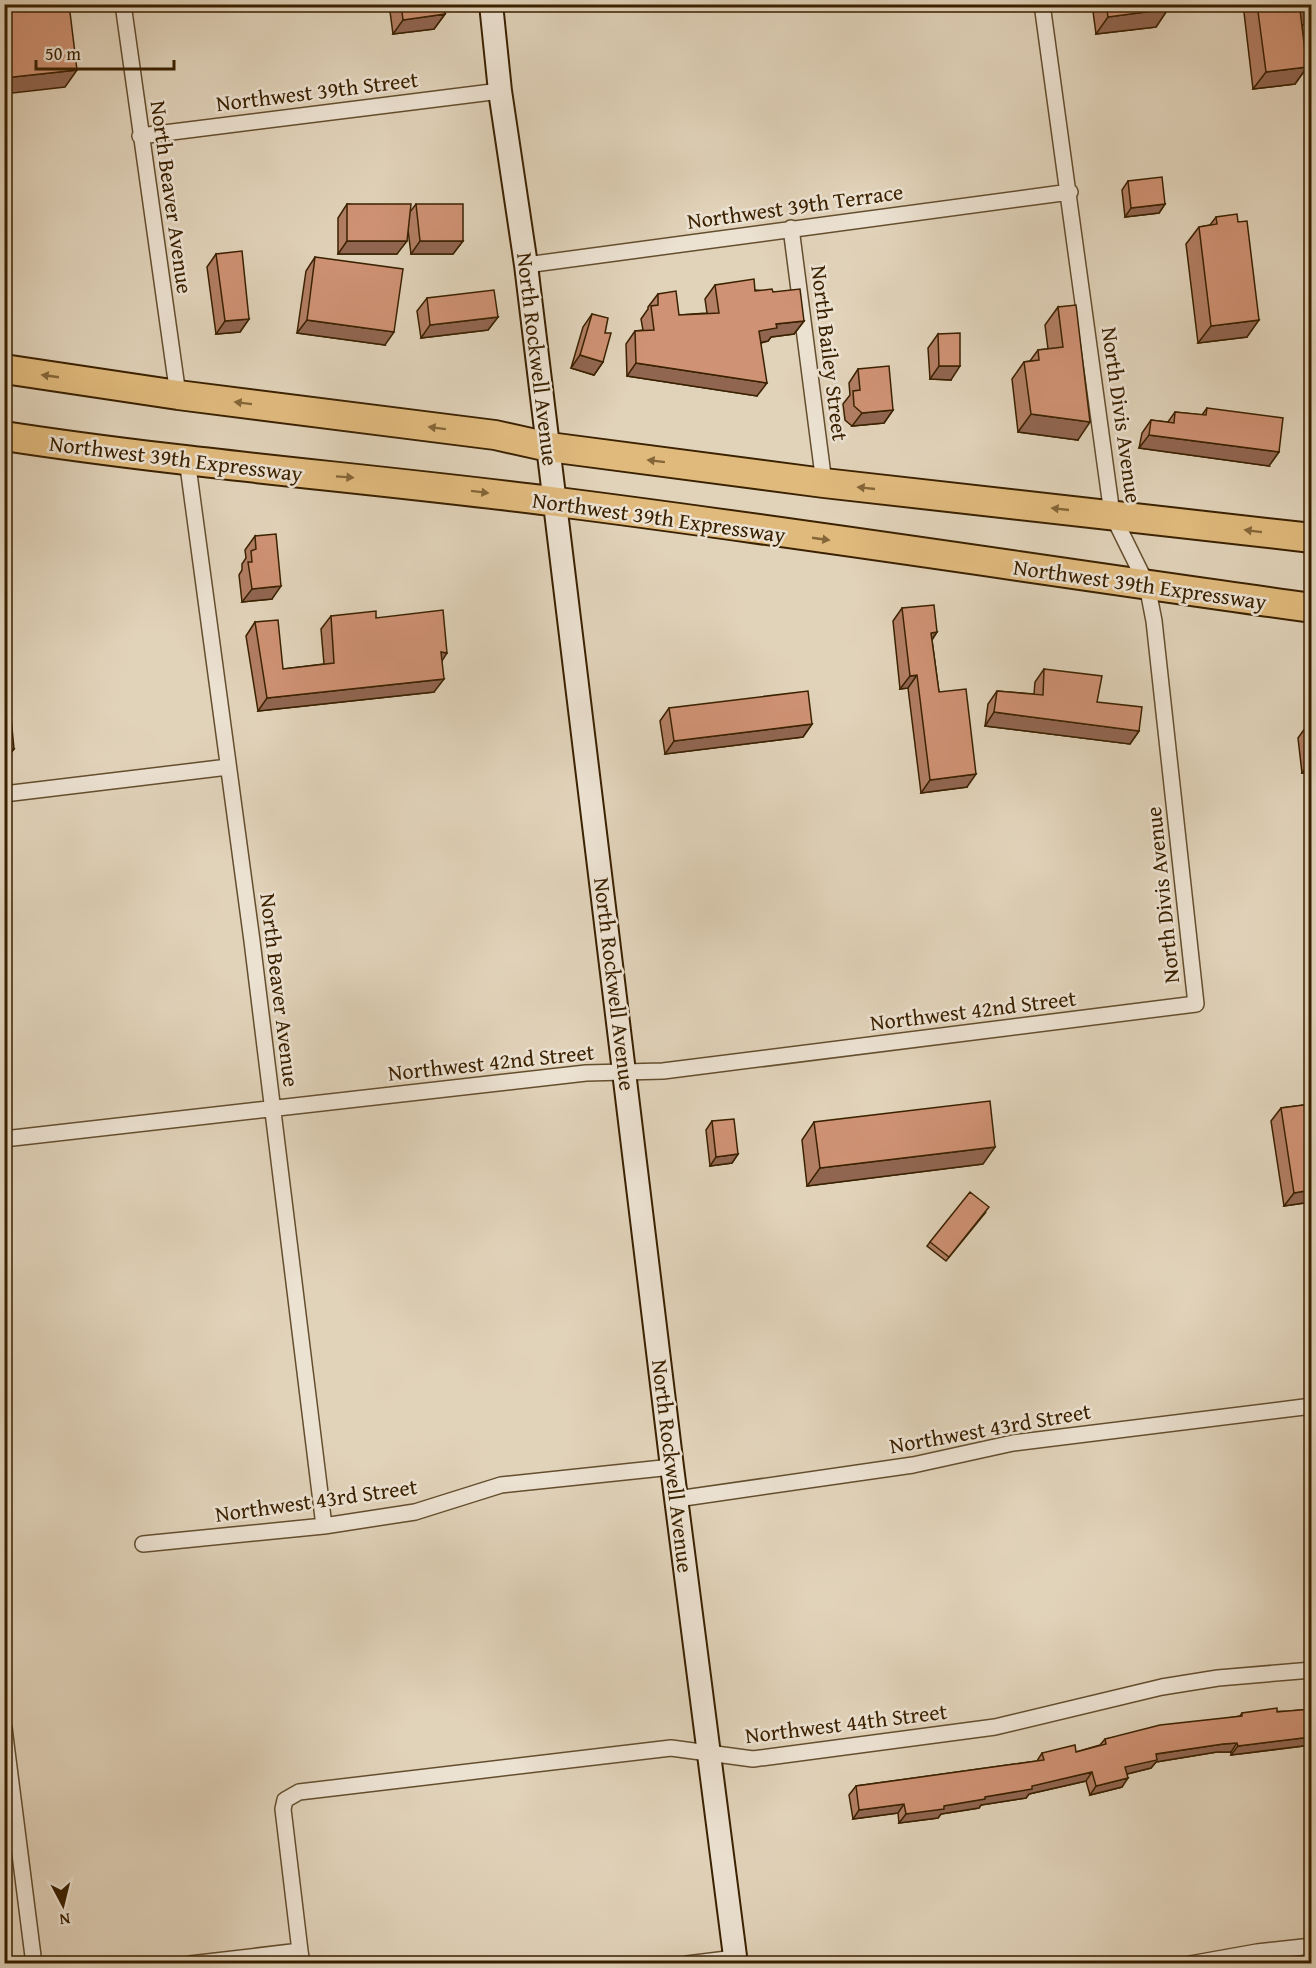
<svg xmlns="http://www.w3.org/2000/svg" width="1316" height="1968" viewBox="0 0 1316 1968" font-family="'Gentium Book Plus',serif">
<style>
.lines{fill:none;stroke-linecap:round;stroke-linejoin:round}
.street-casing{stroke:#644e2e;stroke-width:18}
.secondary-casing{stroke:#3a2100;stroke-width:26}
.highway-casing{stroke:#3a2100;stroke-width:32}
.street{stroke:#ece2d2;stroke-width:15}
.secondary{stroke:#ece2d2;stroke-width:22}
.highway{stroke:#e0ba7d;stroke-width:28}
.wall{fill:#b27e64;stroke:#3a2100;stroke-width:1.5}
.shaded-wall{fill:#916651;stroke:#3a2100;stroke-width:1.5}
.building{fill:#cf9274;stroke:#3a2100;stroke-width:1.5}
.oneway{fill:#856638}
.labels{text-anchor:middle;stroke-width:5;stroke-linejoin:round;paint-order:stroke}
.street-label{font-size:22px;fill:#3a2100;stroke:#ece2d2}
</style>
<rect width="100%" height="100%" fill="#e1d3ba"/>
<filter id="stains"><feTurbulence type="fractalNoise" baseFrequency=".00333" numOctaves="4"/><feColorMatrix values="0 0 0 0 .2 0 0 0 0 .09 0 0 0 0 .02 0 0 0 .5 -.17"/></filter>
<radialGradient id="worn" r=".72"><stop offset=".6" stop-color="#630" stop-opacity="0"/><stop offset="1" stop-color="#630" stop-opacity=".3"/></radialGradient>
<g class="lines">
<defs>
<path id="street" d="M123,4L178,395
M140,136L500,91
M791,228L824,483
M526,265L1070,192
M187,459L252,941L324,1526
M4,794L228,767
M4,1139L586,1073L663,1071L1196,1004L1154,621L1147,585L1112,514L1042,4
M677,1499L913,1465L1013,1443L1312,1406
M143,1544L324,1526L415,1512L501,1485L672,1467
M4,1728L34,1964
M300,1951L283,1809L285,1800L299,1792L671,1748L753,1759L995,1727L1162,1687L1218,1678L1312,1670
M190,1964L300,1951L302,1964
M687,1964L735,1958
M1190,1964L1257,1952L1312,1946"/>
<path id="secondary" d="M491,4L500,91L526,265L672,1467L736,1964"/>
<path id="highway" d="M4,369L178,395L495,435L549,447L824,483L1312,538
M4,436C186,464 369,478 550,501C804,533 1058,573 1312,608"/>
</defs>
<!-- street casing -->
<use href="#street" class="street-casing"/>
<!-- secondary casing -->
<use href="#secondary" class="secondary-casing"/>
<!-- highway casing -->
<use href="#highway" class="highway-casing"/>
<!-- street -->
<use href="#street" class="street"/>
<!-- secondary -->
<use href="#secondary" class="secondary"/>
<!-- highway -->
<use href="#highway" class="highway"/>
</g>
<!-- wall -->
<path class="wall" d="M389,4H443L445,14L434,29L393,34Z
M1092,4H1167L1168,9L1156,27L1096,34Z
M1243,4H1311L1302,25L1307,67L1295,84L1253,89Z
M1128,181L1165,204L1159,213L1125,217L1122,190Z
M347,204L410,212L416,204L463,241L453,254H411L408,230L397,254H338V218Z
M1216,217L1238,222L1247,337L1198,343L1186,244L1199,227L1210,225Z
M216,254L249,319L240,332L216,334L207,267Z
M315,257L385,345L297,333L306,271Z
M715,285L773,292L804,321L794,334L771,337L768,341L761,343L757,396L627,376L626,344L635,331L643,330L641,319L648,309V307L658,294L679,315L707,313L705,299Z
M427,298L498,317L488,330L421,338L417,311Z
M1058,307L1078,440L1018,432L1012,379L1024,362L1030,361L1038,350L1048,349L1045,325Z
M592,314L605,333L603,362L594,375L571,368L583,327Z
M938,334L951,380L930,379L928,348Z
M858,369L893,410L884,423L852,426L845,420L843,404L850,395L849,383Z
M1207,408L1269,466L1139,448L1142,433L1151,420L1168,422L1175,412L1202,415Z
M255,536L272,599L242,602L239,575L242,570V564L246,558L245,550Z
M902,608L937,632L932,640L939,692L967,787L921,793L908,688L900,689L893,621Z
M331,616L376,618L442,660L434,692L258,711L246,636L255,622L283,669L324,664L321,629Z
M1044,669L1097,702L1139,731L1130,744L985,726L988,704L997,691L1034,694L1035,682Z
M669,708L812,724L803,737L665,754L660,721Z
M1308,724H1311V772L1302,773L1298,738Z
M1311,1104V1202L1284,1206L1271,1121L1281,1108Z
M712,1121L738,1154L732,1163L710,1166L706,1130Z
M814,1122L983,1164L807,1186L802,1140Z
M986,1212L946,1261L927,1246L930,1242Z
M1311,1709V1745L1231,1755V1752H1217L1156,1762L1151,1768L1127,1774L1122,1787L1090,1795L1086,1781L1029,1794L1026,1798L981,1805L979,1808L941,1814L938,1818L899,1823L898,1813L853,1819L849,1795L856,1786L1037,1761L1042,1753L1076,1752L1100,1745L1105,1739L1240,1716L1242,1713L1289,1711Z"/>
<!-- shaded-wall -->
<path class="shaded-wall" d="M1311,8V24L1288,27L1300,10Z
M1168,9L1156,27L1096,34L1108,17Z
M445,14L434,29L393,34L403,20Z
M1307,67L1295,84L1253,89L1266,72Z
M77,70L65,87L4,94V78Z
M1165,204L1159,213L1125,217L1131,208Z
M347,241H407L397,254H338Z
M420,241H463L453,254H411Z
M498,317L488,330L421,338L430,325Z
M249,319L240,332L216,334L225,321Z
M307,320L394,332L385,345L297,333Z
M1259,320L1247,337L1198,343L1211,326Z
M804,321L794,334L771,337L768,341L750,345L759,331L776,324Z
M580,355L603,362L594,375L571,368Z
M636,363L767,383L757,396L627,376Z
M939,366H960L951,380L930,379Z
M893,410L884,423L852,426L862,413Z
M1031,414L1090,422L1078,440L1018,432Z
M1149,435L1279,452L1269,466L1139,448Z
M281,586L272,599L242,602L252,589Z
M937,632L928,645L931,633Z
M441,652L447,653L438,667Z
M917,675L908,688L900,689L910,676Z
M444,679L434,692L258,711L267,698Z
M994,712L1139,731L1130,744L985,726Z
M812,724L803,737L665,754L674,741Z
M14,749L11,753L4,754V750Z
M1311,760V772L1302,773Z
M976,774L967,787L921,793L930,780Z
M995,1147L983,1164L807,1186L820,1168Z
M738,1154L732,1163L710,1166L716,1157Z
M1311,1190V1202L1284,1206L1294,1193Z
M1311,1737V1745L1231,1755L1238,1746Z
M1237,1743L1231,1752H1217L1156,1762L1151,1768L1119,1776L1125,1767L1156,1754L1223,1744Z
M1092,1772L1086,1781L1029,1794L1026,1798L981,1805L979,1808L941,1814L938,1818L899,1823L906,1814Z
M1128,1778L1122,1787L1090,1795L1096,1786Z
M904,1804L898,1813L853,1819L859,1810Z"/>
<!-- building -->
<path class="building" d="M4,4H69L77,70L4,78Z
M401,4H443L445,14L403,20Z
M1106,4H1167L1168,9L1108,17Z
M1257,4H1311V8L1300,10L1307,67L1266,72Z
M1162,177L1165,204L1131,208L1128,181Z
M347,204H411L407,241H347Z
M416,204H463V241H420Z
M1237,214L1238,222L1247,221L1259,320L1211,326L1199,227L1217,224L1216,217Z
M242,251L249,319L225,321L216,254Z
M315,257L403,269L394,332L307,320Z
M754,279L755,291L772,289L773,292L800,289L804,321L776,324L777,328L759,331L767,383L636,363L635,331L654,330L651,306L658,305V294L676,291L679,315L719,313L715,285Z
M494,290L498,317L430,325L427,298Z
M1076,305L1090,422L1031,414L1024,362L1039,360L1038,350L1063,347L1058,307Z
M592,314L608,318L605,333H611L603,362L580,355Z
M960,333V366H939L938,334Z
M889,366L893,410L862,413L854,406L853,391L860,390L858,369Z
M1207,408L1283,418L1279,452L1149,435L1151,420L1174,423L1175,412L1206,415Z
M276,534L281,586L252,589L248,562H252L251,551L256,549L255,536Z
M934,605L937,632L931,633L939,692L966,689L976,774L930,780L917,675L910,676L902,608Z
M443,610L447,653L441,652L444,679L267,698L255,622L278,620L283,669L334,663L331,616L376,611V618Z
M1044,669L1102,676L1097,702L1142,707L1139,731L994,712L997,691L1043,695Z
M808,691L812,724L674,741L669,708Z
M4,696L9,697L14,749L4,750Z
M1308,724H1311V760Z
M990,1101L995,1147L820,1168L814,1122Z
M1311,1104V1190L1294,1193L1281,1108Z
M734,1119L738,1154L716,1157L712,1121Z
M970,1192L989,1207L949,1257L930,1242Z
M1277,1708V1712L1311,1709V1737L1238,1746L1237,1743L1223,1744L1156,1754L1157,1760L1125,1767L1128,1778L1096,1786L1092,1772L1032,1786V1789L985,1797V1799L944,1806V1809L906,1814L904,1804L859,1810L856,1786L1044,1760L1042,1753L1075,1745L1076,1752L1106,1744L1105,1739L1160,1725L1242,1716V1713Z"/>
<!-- one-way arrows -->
<defs><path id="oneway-solid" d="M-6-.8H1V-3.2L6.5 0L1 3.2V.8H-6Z" transform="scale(1.5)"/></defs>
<g class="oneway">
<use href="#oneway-solid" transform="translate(50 376) rotate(-172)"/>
<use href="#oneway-solid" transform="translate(243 403) rotate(-173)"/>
<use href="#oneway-solid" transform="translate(437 428) rotate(-173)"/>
<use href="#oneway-solid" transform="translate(656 461) rotate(-173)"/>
<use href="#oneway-solid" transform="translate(345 477) rotate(4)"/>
<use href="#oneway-solid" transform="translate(866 488) rotate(-174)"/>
<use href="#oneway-solid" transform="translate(480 492) rotate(7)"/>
<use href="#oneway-solid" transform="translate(1060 509) rotate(-174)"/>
<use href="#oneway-solid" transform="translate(1253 531) rotate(-173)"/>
<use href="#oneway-solid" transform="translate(821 539) rotate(8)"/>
</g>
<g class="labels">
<!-- street labels -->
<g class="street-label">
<text transform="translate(317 91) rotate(-7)" y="8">Northwest 39th Street</text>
<text transform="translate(172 197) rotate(82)" y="8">North Beaver Avenue</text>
<text transform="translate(795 206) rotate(-8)" y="8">Northwest 39th Terrace</text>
<text transform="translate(830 353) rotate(83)" y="8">North Bailey Street</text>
<text transform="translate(538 359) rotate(83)" y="8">North Rockwell Avenue</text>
<text transform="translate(1122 415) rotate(82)" y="8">North Divis Avenue</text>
<text transform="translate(176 458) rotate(7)" y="8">Northwest 39th Expressway</text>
<text transform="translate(659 517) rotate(8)" y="8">Northwest 39th Expressway</text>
<text transform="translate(1140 584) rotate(8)" y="8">Northwest 39th Expressway</text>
<text transform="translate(1162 895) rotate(-96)" y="8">North Divis Avenue</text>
<text transform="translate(615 984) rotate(83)" y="8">North Rockwell Avenue</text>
<text transform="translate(280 990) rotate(83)" y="8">North Beaver Avenue</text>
<text transform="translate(973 1010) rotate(-7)" y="8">Northwest 42nd Street</text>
<text transform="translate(491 1062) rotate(-6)" y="8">Northwest 42nd Street</text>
<text transform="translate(990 1428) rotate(-10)" y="8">Northwest 43rd Street</text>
<text transform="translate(673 1466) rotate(83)" y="8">North Rockwell Avenue</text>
<text transform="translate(316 1500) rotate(-8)" y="8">Northwest 43rd Street</text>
<text transform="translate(846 1723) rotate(-7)" y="8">Northwest 44th Street</text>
</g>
</g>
<!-- margin -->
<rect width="1316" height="1968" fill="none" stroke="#e1d3ba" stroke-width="24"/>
<rect x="6" y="6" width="1304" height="1956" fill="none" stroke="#3a2100" stroke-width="3"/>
<rect x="12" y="12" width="1292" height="1944" fill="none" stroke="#3a2100" stroke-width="1.5"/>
<!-- north arrow -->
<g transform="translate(63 1905) rotate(173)" stroke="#ece2d2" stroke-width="4.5" paint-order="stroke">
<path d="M0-4.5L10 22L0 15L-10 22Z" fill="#3a2100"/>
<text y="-9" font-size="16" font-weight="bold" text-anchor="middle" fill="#3a2100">N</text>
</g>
<!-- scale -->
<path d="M36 60v9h138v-9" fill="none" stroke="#3a2100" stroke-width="3"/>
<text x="45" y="60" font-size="18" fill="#3a2100" stroke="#ece2d2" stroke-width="4.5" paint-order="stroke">50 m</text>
<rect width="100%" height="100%" filter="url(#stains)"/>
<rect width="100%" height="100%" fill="url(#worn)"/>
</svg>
